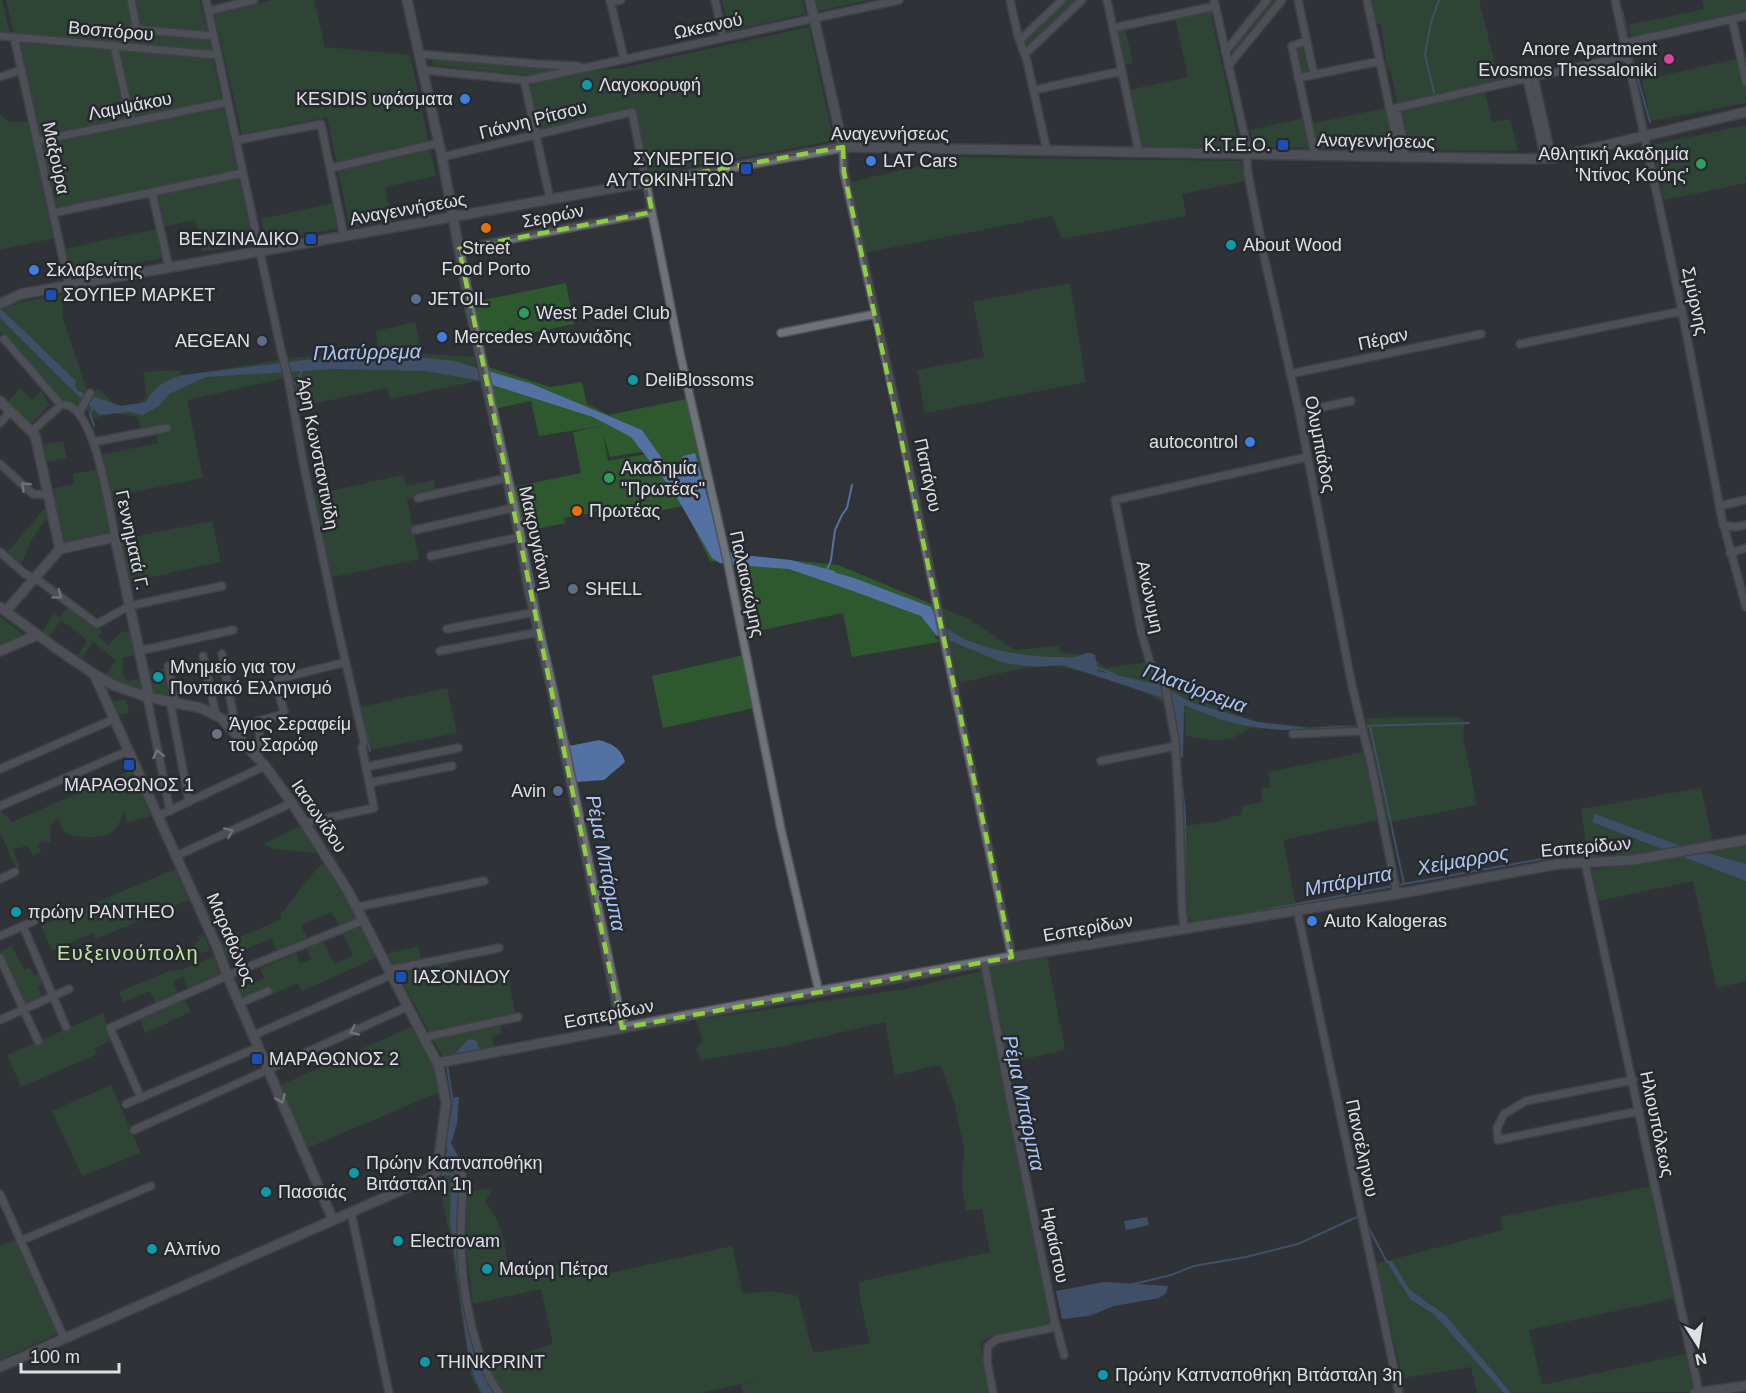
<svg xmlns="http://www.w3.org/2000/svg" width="1746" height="1393" viewBox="0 0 1746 1393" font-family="Arial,sans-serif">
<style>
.green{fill:#2e592f;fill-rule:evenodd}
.water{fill:#5371a3}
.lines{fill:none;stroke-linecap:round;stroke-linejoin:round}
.stream{stroke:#5371a3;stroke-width:2}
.street-casing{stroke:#4f5257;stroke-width:10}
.secondary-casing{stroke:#4f5257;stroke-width:12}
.street{stroke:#6f7278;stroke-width:7}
.secondary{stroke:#6f7278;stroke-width:9}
.oneway{stroke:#bdbfc3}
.marked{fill:none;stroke:#90cd41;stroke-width:4.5;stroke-dasharray:12 8;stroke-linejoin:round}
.hotel-dot{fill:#d1479c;stroke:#26292e;stroke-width:2}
.culture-dot{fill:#0f9aa8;stroke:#26292e;stroke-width:2}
.shop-dot{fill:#3f7fe0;stroke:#26292e;stroke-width:2}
.transit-dot{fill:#1a4fb4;stroke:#26292e;stroke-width:2}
.leisure-dot{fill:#2e9e5b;stroke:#26292e;stroke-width:2}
.food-dot{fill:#e8710a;stroke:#26292e;stroke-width:2}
.service-dot{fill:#5c6f8a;stroke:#26292e;stroke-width:2}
.worship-dot{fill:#6b7280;stroke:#26292e;stroke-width:2}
.labels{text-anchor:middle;stroke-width:5;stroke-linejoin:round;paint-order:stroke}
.street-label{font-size:18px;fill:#dee0e3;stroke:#26292e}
.poi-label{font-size:18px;fill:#dee0e3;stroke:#26292e;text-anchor:start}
.water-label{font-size:20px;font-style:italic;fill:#abc6f3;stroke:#26292e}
.neighbourhood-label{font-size:20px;letter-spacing:1.5px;fill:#c2e6a0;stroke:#26292e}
</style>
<rect width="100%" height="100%" fill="#303338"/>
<!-- green -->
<path class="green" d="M0,0H2L10,34L0,33Z
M6,0H200L253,242L202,252L195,220L162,227L154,189L56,209Z
M272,0H314L325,47L410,55L436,176L385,187L392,221L350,228L327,117L242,134L214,13Z
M722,0H802L806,14L729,31Z
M816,0H870L819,11Z
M1065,0H1078L1027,48L1024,38Z
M1272,0H1277L1235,53L1231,49Z
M1371,0H1479L1499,80L1483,84L1492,122L1510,119L1518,151L1254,147L1250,130L1304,118L1306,125L1385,108L1387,115L1399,112L1390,68H1387L1381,24H1376Z
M1702,0H1746V14L1635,39L1631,36L1628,25L1704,9Z
M1210,11L1240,148L1141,146L1129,90L1188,77L1175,18Z
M809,27L833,138L832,141L648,175L633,109L539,130L527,75L433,65L432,57L584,72L622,68Z
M1125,29L1133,63L1123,65L1116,31Z
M1302,44L1308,73L1300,75L1294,46Z
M1741,58L1746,81V103L1651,121L1642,80Z
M0,114L8,122H29L55,238L0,250Z
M1746,125V183L1664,200L1652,145Z
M950,157L1241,161L1245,181L1182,194L1186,216L1062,239L1052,216L864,253L851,182L940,161Z
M335,203L340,228L266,241L261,219Z
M156,229L162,258L71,275L64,249Z
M566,283L574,324L483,343L474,302Z
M1070,283L1086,382L925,413L917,370L984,357L973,302Z
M63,295L62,316L87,390V395L79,406L60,398L0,331V312C18,299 42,299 63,295Z
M415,322L422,354L476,357L475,369L477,381L390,399L388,390L385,388L295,408L289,377L187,400L203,478L109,497L100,455L158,443L155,428L141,431L138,417L115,413L93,418L85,408L98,388L115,405L137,406L147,397L143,372L180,370L182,376L297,357L379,356L376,331Z
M488,367L550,387L582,382L587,404L609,415L686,399L718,550L730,554L838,565L934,605L940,637L934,635L939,642L852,657L843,613L748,633L735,565L773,567L710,561L683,506L619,519L617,508L564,518L565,523L536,529L534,522L521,525L513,487L581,473L573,432L601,426L539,436L531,401L494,409ZM603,434L610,457L646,451L647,454L608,461Z
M20,388L32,399L41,391L49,405L31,424L7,403Z
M63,441L67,458L46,462L43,445Z
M98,470L111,532L110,534L63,544L51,489L74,484L73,474Z
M403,475L406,486L434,480L436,492L407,499L419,559L328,578L312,495Z
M44,509L47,512L48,517L32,539L20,566L6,554Z
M212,521L221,562L128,582L119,540Z
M68,607L102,631L98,637L109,645L120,633L132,631L137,655L122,658L124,677L127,681L142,678L145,693L105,676L116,660L93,642L82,658L78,655L86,643L85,638L61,620L48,638L41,633L54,614L60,618Z
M942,608L969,619L1015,650L1058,646L1061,652L1091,656L1106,668L1149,662L1172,689L1255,722L1312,727L1333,725L1359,726L1318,731L1249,728C1229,745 1209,740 1186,736L1185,713L1119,680L1043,663L960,683L946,639Z
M0,617L25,636L0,647Z
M744,655L755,708L663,728L652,676Z
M166,668L172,698L150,694L146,672Z
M447,688L457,733L365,751L356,708Z
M126,699L129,713L115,715L109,702Z
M1459,717L1465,723L1463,737L1477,805L1386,823L1366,718Z
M1364,752L1378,820L1283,840L1296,906L1195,923L1188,918L1183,826L1216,822L1242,814V806L1262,802L1261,788L1271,787L1268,772Z
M131,770L151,816L129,822L126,820L124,810C121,818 118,830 109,834C101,839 71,838 64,831C61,828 60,821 58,818L51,826L50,842H42L38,846L41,850L39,853H36L34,856L28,846L13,849L19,865V875L0,832V810L12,822Z
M1701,788L1713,842L1746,844V981L1717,988L1693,881L1598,901L1591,870L1673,857L1617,859L1615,850H1587L1581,809Z
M301,826L318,851L315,853L274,849L263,844Z
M326,863L344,891L328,899L345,892L359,920L340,927L332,912L301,925L308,940L278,953L271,938L222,960L216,947L282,919L280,915L319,866Z
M175,869L189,900L96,939L93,933L52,951L41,926Z
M354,927H361L376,958L302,991L298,983L272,994L270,989L241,1001L236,991L264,978L260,969L296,953L300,964L311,959L306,948L323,941L334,964L353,956L342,931Z
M204,935L221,975L188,990L183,977L173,981L178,994L156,1004L150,991L123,1002L119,992L169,971L181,970L213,957L210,950L198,954L194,944L200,941L198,936Z
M12,946L24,970L30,968L35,976L41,974L45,983L38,987L42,997L26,1006L0,951Z
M418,946L427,984L440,981L436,960L447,958L452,982L507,972L516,1018L499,1021L502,1033L492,1036L495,1049L444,1059L387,954Z
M1047,957L1065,1050L1007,1063L988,967Z
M981,971L1051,1321L1050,1324L988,1338L980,1343L990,1393H743L741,1385L767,1378L701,1393H504L488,1369V1364L553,1344L541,1289L473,1304L466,1248L467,1192L493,1188L485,1202C503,1221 506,1249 509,1275L583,1259L588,1278L732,1246L743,1294L772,1291L798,1296L813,1353L870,1343L860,1298L859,1282L990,1252L982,1210H966L962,1188L964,1149L954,1101L940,1065L895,1075L885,1022L784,1046L701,1060L696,1049L703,1042L696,1020L906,989Z
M184,998L191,1012L145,1033L139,1018Z
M103,1013L112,1040L95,1048L97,1054L21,1087L7,1055Z
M411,1027L435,1067L440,1092L307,1148L279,1086Z
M111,1085L141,1153L82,1176L52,1111Z
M452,1173L480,1373L493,1393H480L471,1376L449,1233L439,1184L447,1174Z
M1651,1186L1674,1298L1529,1330L1542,1385L1686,1354L1694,1392L1477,1393L1471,1367L1403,1378L1375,1264L1503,1230L1500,1217Z
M16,1240L59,1333L0,1360V1246Z"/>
<!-- water -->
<path class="water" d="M0,308L76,381L75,386L78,391L121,406L146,402C155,386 165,380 183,375L313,359H372L408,356L454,361L532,384L642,430L665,463L678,471L687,469V463L682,458L683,456L695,453L719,539L728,551L734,554L791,560L854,578L931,607C945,647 1023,657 1060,657C1065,657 1074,658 1079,656C1086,653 1087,651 1095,655L1098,671L1161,685L1190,702L1258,722L1309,728L1358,725C1315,732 1265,733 1223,720C1210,716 1197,710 1184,705L1183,756L1180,760L1177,733L1169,700L1063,665L1035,667L1004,663L936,635L921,616L853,591L789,569L735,565L720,563L712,558L673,491L631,437L593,417L477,380L425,371L335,369L206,377L169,394L159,406L143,415L129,412L100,415L68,386L0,318Z
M599,740C611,743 622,749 625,762L604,780L576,782L569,746Z
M1595,814L1681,846L1746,864V881L1592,822Z
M468,1039L477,1041L478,1047L484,1050V1057L450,1060Z
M454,1097H459L457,1124L451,1143L464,1167L463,1260L468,1291L484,1370L499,1393H482L476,1382L469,1360L450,1222L451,1175L441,1176L447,1150L446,1141Z
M1147,1217L1149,1225L1126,1230L1124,1221Z
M1392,1261L1410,1290L1445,1315L1511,1393H1504L1434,1314L1411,1300L1387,1262Z
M1104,1282L1168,1286L1166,1293L1159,1298L1114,1306L1089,1316L1062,1319L1056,1291Z"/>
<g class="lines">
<!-- stream -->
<path class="stream" d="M1619,3L1623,14L1630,51L1650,122
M1435,97L1425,55L1431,22L1439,0
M93,406L90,414L94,426
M297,411L294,385L302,371
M499,422L517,501
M527,551L548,654
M808,565L834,572
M827,570L831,560L835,530L842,515L847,508L852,485
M332,587L370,751
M1096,667L1116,675
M1364,726L1469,723
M1370,726L1404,884L1569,854L1600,857
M566,736L570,747
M1179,755L1185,814V893
M578,780L576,782L580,804
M583,818L606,930
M1244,914L1404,884
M610,947L617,983
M623,1012L628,1023
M447,1065L453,1103
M1367,1225L1387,1262
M1130,1285L1171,1275L1194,1266L1246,1257L1298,1244L1359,1216"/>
<defs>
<path id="street" d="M131,0L137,30
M206,0L281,350L288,378L305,472L337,625L364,742L362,747L374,808L304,823
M610,0L624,58
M715,0L723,38
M1010,0L1018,36L1027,61L1047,151
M1107,0L1139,153
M1214,0L1246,142L1248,174L1264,256L1299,412L1352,686L1371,764L1397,894
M1298,0L1314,75
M1367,0L1400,158
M1615,0L1682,311L1722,519L1746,607
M610,2L621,0
M208,11L254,0
M1732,19L1746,82
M1113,28L1216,6
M132,29L214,36
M0,36L218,55
M14,37L69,286
M1020,40L1062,0
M1306,41L1292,46L1315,156
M1624,43L1746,16
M114,46L131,121
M1225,52L1267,0
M418,54L537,64L578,66
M1025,54L1082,0
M1228,66L1282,0
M422,70L524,80L550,199
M0,77L21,70
M1534,77L1552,158
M1298,78L1380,61
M1527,79L1545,159
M524,81L899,0
M1034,90L1122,71
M1391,109L1627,56
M1391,109L1398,116L1406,158
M237,140L321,124L344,237
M37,141L228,102
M843,147L844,172L900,424L956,697L1012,957
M442,157L632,112L680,353L728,564L781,829L819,992
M331,168L439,143
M152,192L169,268
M53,213L243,173
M459,249L652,212
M781,333L875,314
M4,339L61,405
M1520,344L1682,311
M1290,374L1481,334
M61,405C94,398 110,513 115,537
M1299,412L1351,401
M79,413L90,393
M0,423L11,411
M32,431L61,405
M93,442L167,428
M0,464L33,494L49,495
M418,498L507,478
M1719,506L1746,500
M1723,525L1735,527L1746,525
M415,530L513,508
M0,552L25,574L38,580L97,624L129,606L222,586
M1730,553L1746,548
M431,556L520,537
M447,629L535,612
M139,651L233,630
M440,651L539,632
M222,654L233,714L227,723
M203,656L216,715
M168,666L175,703
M147,697L170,811
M170,701L189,802
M1293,734L1363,731
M256,756L261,749L258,721L280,715L284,711L276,684L278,679L346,662
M1101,761L1176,746
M366,767L458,748
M0,769L114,719
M369,783L452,766
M0,806L128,751
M158,816L265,766
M176,856L292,803
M1585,863L1699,1392
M0,879L15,872
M358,907L484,881
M1297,909L1399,1393
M23,926L66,1027
M1184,928L1182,908L1179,806L1175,739L1165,685L1150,663L1141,631L1115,500L1307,457
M0,936L34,921
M0,958L38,1041
M984,962L1015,1124L1055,1323L1051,1328L997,1339L988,1346L987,1361L993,1393
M389,970L499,948
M240,1003L268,991
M0,1020L69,989
M254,1035L391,975
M424,1039L430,1036L518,1017
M1633,1080L1526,1101L1504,1114L1497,1128L1498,1140L1639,1111
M141,1098L110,1028L238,971L364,920
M126,1104L259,1047
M134,1130L407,1007
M438,1165L456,1169L462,1175C464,1197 460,1219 461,1241C461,1284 473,1359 499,1393
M0,1194L64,1338
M351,1212L389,1393
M20,1241L151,1186
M1055,1321L1064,1355"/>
<path id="secondary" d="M407,0L442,157L469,304L520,537L528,585L552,689L622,1028
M810,0L843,147
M0,304L21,294L843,147L1532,159L1552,158L1746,112
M0,401L35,435L60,549
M0,607L57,649L94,674L113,685L147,697L201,708L221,718L265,766L292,803L348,891L439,1067L446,1103L438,1165L436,1172L431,1177L0,1367
M6,611L60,549L115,537L149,697
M0,651L37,635
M94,674L217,947L227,975L333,1220
M437,1063L728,1008L1012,957L1397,894L1558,864L1633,860L1746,840
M1695,1393L1746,1386"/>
</defs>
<!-- street casing -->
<use href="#street" class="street-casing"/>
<!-- secondary casing -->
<use href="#secondary" class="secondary-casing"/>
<!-- street -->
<use href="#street" class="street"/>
<!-- secondary -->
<use href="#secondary" class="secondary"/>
</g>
<!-- one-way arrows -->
<defs><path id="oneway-chevron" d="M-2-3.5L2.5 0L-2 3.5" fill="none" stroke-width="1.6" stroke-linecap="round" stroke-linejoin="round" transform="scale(1.5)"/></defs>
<g class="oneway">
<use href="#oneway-chevron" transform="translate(25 486) rotate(-137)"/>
<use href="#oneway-chevron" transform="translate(58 595) rotate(37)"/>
<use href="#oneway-chevron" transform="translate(158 754) rotate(-101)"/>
<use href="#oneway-chevron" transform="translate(229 832) rotate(-24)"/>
<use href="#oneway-chevron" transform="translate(354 1031) rotate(156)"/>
<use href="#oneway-chevron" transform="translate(281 1099) rotate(67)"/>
</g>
<!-- marked area -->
<path d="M0 0H1746V1393H0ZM843,147L844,172L1012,957L622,1028L459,249L652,212L646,182Z" fill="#303338" fill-opacity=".55" fill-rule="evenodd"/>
<path class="marked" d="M843,147L844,172L1012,957L622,1028L459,249L652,212L646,182Z"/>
<!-- markers -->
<circle class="hotel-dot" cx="1669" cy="59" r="6"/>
<g class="culture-dot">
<circle cx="587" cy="85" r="6"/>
<circle cx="1231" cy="245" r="6"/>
<circle cx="633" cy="380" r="6"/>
<circle cx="158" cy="677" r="6"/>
<circle cx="16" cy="912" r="6"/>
<circle cx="354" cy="1173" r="6"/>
<circle cx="266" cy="1192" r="6"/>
<circle cx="398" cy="1241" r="6"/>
<circle cx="152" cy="1249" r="6"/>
<circle cx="487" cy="1269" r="6"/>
<circle cx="425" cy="1362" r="6"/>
<circle cx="1103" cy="1375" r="6"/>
</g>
<g class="shop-dot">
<circle cx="465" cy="99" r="6"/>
<circle cx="871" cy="161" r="6"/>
<circle cx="34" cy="270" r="6"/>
<circle cx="442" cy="337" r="6"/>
<circle cx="1250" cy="442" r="6"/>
<circle cx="1312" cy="921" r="6"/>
</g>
<g class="transit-dot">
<rect x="1277" y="139" width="12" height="12" rx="3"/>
<rect x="740" y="163" width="12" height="12" rx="3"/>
<rect x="305" y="233" width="12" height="12" rx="3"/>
<rect x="45" y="289" width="12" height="12" rx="3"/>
<rect x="123" y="759" width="12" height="12" rx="3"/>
<rect x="395" y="971" width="12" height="12" rx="3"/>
<rect x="251" y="1053" width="12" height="12" rx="3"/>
</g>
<g class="leisure-dot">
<circle cx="1701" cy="164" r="6"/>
<circle cx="524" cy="313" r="6"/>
<circle cx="609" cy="478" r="6"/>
</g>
<g class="food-dot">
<circle cx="486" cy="228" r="6"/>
<circle cx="577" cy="511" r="6"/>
</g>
<g class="service-dot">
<circle cx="416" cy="299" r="6"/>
<circle cx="262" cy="341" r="6"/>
<circle cx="573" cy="589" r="6"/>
<circle cx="558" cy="791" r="6"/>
</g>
<circle class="worship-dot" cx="217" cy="734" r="6"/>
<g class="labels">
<!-- street labels -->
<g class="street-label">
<text transform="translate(708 26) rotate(-12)" y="6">Ωκεανού</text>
<text transform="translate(111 31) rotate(5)" y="6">Βοσπόρου</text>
<text transform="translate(130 106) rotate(-11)" y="6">Λαμψάκου</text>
<text transform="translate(533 120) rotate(-14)" y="6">Γιάννη Ρίτσου</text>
<text x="890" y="140">Αναγεννήσεως</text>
<text transform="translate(1376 141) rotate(1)" y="6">Αναγεννήσεως</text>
<text transform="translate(56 158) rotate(78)" y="6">Μαξούρα</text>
<text transform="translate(408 209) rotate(-10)" y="6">Αναγεννήσεως</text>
<text transform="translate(553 216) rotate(-11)" y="6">Σερρών</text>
<text transform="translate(1695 301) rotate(78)" y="6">Σμύρνης</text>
<text transform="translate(1383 339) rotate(-12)" y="6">Πέραν</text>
<text transform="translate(1320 444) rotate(79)" y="6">Ολυμπιάδος</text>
<text transform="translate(318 454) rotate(79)" y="6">Άρη Κωνσταντινίδη</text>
<text transform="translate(928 475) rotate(78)" y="6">Παπάγου</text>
<text transform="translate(536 538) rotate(78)" y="6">Μακρυγιάννη</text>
<text transform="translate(132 540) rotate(78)" y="6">Γεννηματά Γ.</text>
<text transform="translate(747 584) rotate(78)" y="6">Παλαιοκώμης</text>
<text transform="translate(1150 597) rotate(78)" y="6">Ανώνυμη</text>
<text transform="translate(319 816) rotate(56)" y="6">Ιασωνίδου</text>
<text transform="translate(1586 847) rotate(-5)" y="6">Εσπερίδων</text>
<text transform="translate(1088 928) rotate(-10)" y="6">Εσπερίδων</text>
<text transform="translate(231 939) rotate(67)" y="6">Μαραθώνος</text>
<text transform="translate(609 1014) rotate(-11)" y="6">Εσπερίδων</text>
<text transform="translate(1657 1124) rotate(78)" y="6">Ηλιουπόλεως</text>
<text transform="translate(1362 1148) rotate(78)" y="6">Πανσέληνου</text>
<text transform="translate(1055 1245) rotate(78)" y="6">Ηφαίστου</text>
</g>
<!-- poi labels -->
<g class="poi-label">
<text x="1657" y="55" text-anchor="end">Anore Apartment<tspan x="1657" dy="21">Evosmos Thessaloniki</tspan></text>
<text x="599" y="91">Λαγοκορυφή</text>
<text x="453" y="105" text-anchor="end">KESIDIS υφάσματα</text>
<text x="1271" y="151" text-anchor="end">K.T.E.O.</text>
<text x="1689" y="160" text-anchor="end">Αθλητική Ακαδημία<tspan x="1689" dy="21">'Ντίνος Κούης'</tspan></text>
<text x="734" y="165" text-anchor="end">ΣΥΝΕΡΓΕΙΟ<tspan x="734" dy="21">ΑΥΤΟΚΙΝΗΤΩΝ</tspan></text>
<text x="883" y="167">LAT Cars</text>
<text x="299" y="245" text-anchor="end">ΒΕΝΖΙΝΑΔΙΚΟ</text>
<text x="1243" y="251">About Wood</text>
<text x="486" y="254" text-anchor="middle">Street<tspan x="486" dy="21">Food Porto</tspan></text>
<text x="46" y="276">Σκλαβενίτης</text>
<text x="63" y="301">ΣΟΥΠΕΡ ΜΑΡΚΕΤ</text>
<text x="428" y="305">JETOIL</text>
<text x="536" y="319">West Padel Club</text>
<text x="454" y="343">Mercedes Αντωνιάδης</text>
<text x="250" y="347" text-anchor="end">AEGEAN</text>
<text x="645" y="386">DeliBlossoms</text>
<text x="1238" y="448" text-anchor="end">autocontrol</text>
<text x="621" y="474">Ακαδημία<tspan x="621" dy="21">"Πρωτέας"</tspan></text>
<text x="589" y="517">Πρωτέας</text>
<text x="585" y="595">SHELL</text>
<text x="170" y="673">Μνημείο για τον<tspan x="170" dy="21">Ποντιακό Ελληνισμό</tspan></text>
<text x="229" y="730">Άγιος Σεραφείμ<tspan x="229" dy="21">του Σαρώφ</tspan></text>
<text x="129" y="791" text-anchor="middle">ΜΑΡΑΘΩΝΟΣ 1</text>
<text x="546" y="797" text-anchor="end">Avin</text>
<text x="28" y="918">πρώην PANTHEO</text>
<text x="1324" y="927">Auto Kalogeras</text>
<text x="413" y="983">ΙΑΣΟΝΙΔΟΥ</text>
<text x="269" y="1065">ΜΑΡΑΘΩΝΟΣ 2</text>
<text x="366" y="1169">Πρώην Καπναποθήκη<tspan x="366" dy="21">Βιτάσταλη 1η</tspan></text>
<text x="278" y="1198">Πασσιάς</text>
<text x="410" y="1247">Electrovam</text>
<text x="164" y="1255">Αλπίνο</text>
<text x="499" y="1275">Μαύρη Πέτρα</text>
<text x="437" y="1368">THINKPRINT</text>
<text x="1115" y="1381">Πρώην Καπναποθήκη Βιτάσταλη 3η</text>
</g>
<!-- water labels -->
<g class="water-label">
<text transform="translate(367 352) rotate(-1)" y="7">Πλατύρρεμα</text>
<text transform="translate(1195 688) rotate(20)" y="7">Πλατύρρεμα</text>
<text transform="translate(1463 860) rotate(-10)" y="7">Χείμαρρος</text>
<text transform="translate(606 863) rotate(79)" y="7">Ρέμα Μπάρμπα</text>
<text transform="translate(1348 881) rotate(-11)" y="7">Μπάρμπα</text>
<text transform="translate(1024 1103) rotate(78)" y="7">Ρέμα Μπάρμπα</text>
</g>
<!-- neighbourhood labels -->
<g class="neighbourhood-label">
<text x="128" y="960">Ευξεινούπολη</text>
</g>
</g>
<!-- north arrow -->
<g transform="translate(1698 1345) rotate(168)" stroke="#26292e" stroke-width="4.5" paint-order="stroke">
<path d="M0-4.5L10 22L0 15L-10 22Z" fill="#dee0e3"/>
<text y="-9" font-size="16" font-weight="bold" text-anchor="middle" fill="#dee0e3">N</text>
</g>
<!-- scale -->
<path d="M21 1363v9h98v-9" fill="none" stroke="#dee0e3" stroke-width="3"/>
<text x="30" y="1363" font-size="18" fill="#dee0e3" stroke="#26292e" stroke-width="4.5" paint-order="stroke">100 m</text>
</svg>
